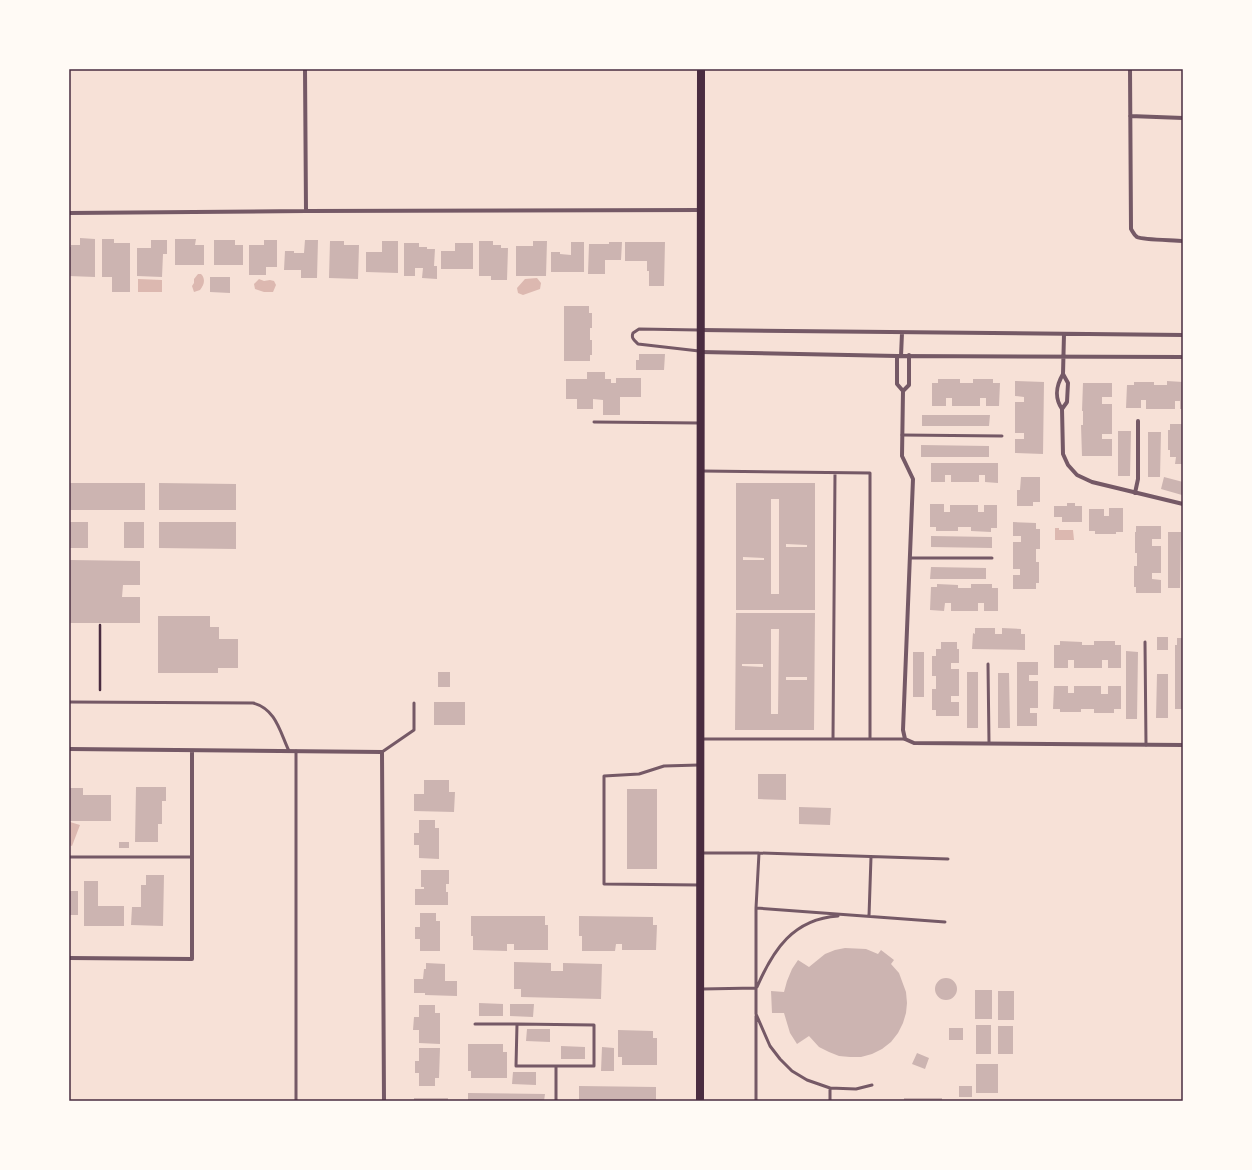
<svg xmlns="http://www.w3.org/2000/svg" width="1252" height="1170" viewBox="0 0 1252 1170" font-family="'Asap Condensed',sans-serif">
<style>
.water{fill:#dcb8b0}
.building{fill:#ccb4b1;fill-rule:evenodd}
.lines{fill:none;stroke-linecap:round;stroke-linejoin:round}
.path{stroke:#4a2c40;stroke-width:2.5}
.service{stroke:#755966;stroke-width:3}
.minor{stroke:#755966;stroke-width:4}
.secondary{stroke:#4a2c40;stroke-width:8}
.neatline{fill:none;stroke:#4a2c40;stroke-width:1.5}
</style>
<rect width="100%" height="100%" fill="#f7e1d7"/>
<!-- water -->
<path class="water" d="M198,274H201C206,279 204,285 200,290L194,292L192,286L194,283V279Z
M537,278L541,283L540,289L523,295L518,293L517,288L525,279Z
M138,279L162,280V292H138Z
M259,279L264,281L270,280L274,281L276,285L273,292H264L255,289L254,284Z
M1055,528H1059V530H1073L1074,540H1055Z
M70,822L80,825L72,846L69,845Z"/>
<!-- building -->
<path class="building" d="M80,238L95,239V277L69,276V247H71V245H80Z
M102,239H114V243H130V292H112V277H102Z
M175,239H196L195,245H204V265H175Z
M151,240H167V254H163L162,277L137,276V248H151Z
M214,240H235V245H243V265H214Z
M264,240H277V267H266V275H249V245H264Z
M305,240H318L317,278H301V270H284L285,251H294V253H304Z
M330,241H344V245H359L358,279L329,278Z
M382,241H398V273L366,272V252H382Z
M479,241H493V245H501V248H508L507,280H491V276H479Z
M533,241H547L546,276H516V246H533Z
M571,242H584V272H551V252H560V254L571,255Z
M609,242H622L621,260H605V274H588L589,244H609Z
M625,242H665L664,286H649V271H647V261H625Z
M404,243H419V247H427V249H435L434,266H437V279L422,278L423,268H415V276H404Z
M455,243H473V269H441V251H455Z
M210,277H230V293L210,292Z
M564,306H589V313H592V328H590V340H592V355H590V361H564Z
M639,354H665L664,370H636V360H639Z
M587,372H605V379H611V383H616V378H641V397H620V415H603V400L593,399V409H577V399H566V379H587Z
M938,379H960V383H973V379H993V383H1000L999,406H986V398H980V406H952V398H946V406H932V383H938Z
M1015,381L1044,382L1043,454L1015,453V439H1024V433H1015V402H1024V397L1015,396Z
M1167,381L1183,382V409H1180V401H1175V409H1146V400H1141V408H1126L1127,385H1134V382H1154V385H1167Z
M1083,383H1112V397H1102V404H1112V434H1102V439H1112V456H1082L1081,425H1083V411H1082Z
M922,415H990L989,426H922Z
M1170,424H1183V464H1175L1176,457H1170V450H1168V430H1170Z
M1118,431H1131L1130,476H1118Z
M1148,432H1161L1160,477H1148Z
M921,445L989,446V457H921Z
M931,463H998V483L985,482V475H979V482H951V475H945V482H931Z
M1021,477H1040V502H1033V506H1017V490H1020Z
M1164,477L1183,482L1182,495L1161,489Z
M69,483H145V510H69Z
M159,483L236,484V510H159Z
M736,483H815V610H736ZM771,499H779V594H771ZM786,544L807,545V547H786ZM743,557L764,558V560H743Z
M1067,503H1075V506H1082V522H1062V517H1054V506H1067Z
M930,504H944V512H950V505H978V512H984V505H997V528H991V532L971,531V527H958V531H936V527H930Z
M1109,508H1123V532H1116V534H1095V531H1089V509H1104V516H1109Z
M69,522H88V548H69Z
M124,522H144V548H124Z
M159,522H236V549L159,548Z
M1013,522L1036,523V529H1040V549H1036V562H1039V583H1036V589H1013V575H1020V569H1013V542H1021V536H1013Z
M1136,526H1161V539H1152V546H1161V573H1152V579L1161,580V593H1136V587H1134V566H1137V553H1135V532H1136Z
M1168,532H1181L1180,588H1168Z
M931,536L992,537V548L931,547Z
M70,560L140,561V585H123L122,597H140V623H69Z
M931,567L986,568V579H930Z
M937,584L958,585V588H971V584H992V588H998V611H984V603H978V611H951V603H945L944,611L930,610L931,587H937Z
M736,613H815L814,730H735ZM771,629H779L778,714H771ZM742,664H763V667L742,666ZM786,677H807V680H786Z
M158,616H210V627H219V639H238V668H218V673H158Z
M975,628H995V634H1002V628L1021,629V634H1025V650L972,649L973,633L975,634Z
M1157,637H1168V650H1157Z
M1177,638H1183V709H1175V645H1177Z
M1060,641L1082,642V645H1094V641H1115V645H1121V668H1108V660H1102V668H1074V660H1068V668H1054V645H1060Z
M941,642H957V649H959V663H951V669H959V696H951V702H959V716H936V710H932V689H936V676H932V656H936V649H941Z
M1126,651L1138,652L1137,719H1126Z
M913,652H924V697H913Z
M1017,662H1038V675H1029V681H1038V708H1030V713H1037V726H1017Z
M438,672H450V687H438Z
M967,672H978V728H967Z
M998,673H1009L1010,728H998Z
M1157,674H1168V718H1156Z
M1054,686H1068V693H1074V686H1101V694H1108V686H1121V709H1114V713H1094V709H1081V712H1060V709H1053Z
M434,702H465V725H434Z
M758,774H786V800L758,799Z
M424,780H449V792H455L454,812L414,811V794H424Z
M136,787H166V801H162V824H158V842H135Z
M69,788H83V795H111V821H69Z
M627,789H657V869H627Z
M799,807L831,808L830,825L799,824Z
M419,820H435V828H439V859L419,858V845H414V833H419Z
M119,842H129V848H119Z
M421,870H449V884H446V892H448V905H415V889H424V887H421Z
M146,875H164L163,926L131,925L132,907H141V885H146Z
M84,881H98V906H124V926H84Z
M69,891H78V915H69Z
M420,913H436V921H440V951H420V939H415V927H420Z
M471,916H545V925H548V950H514V944H507V951L473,950V936H471Z
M579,916L653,917V925H657L656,950H622V944H616L615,951H582V936H579Z
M845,948L866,949L878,954L881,950L894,960L891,964L899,973L906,992L907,1003L906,1013L903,1023L898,1033L891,1042L882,1049L872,1054L861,1057H850L839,1056L829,1052L819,1047L809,1036L797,1044L790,1033L784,1013H772L771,991L784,992L787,981L792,969L798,960L809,967L825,954L835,950Z
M514,962L551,963V971H563V963L602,964L601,999L521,997V989H514Z
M426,963L445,964V981H457V996L425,995V993H414V979H423L424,969H426Z
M935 989a11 11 0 1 1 22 0a11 11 0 1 1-22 0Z
M975,990H992V1019H975Z
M998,991H1014V1020H998Z
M479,1003L503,1004V1016H479Z
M510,1004H534L533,1017L510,1016Z
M419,1005H435V1013H440V1044L419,1043V1030H413L414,1017H419Z
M976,1025H991V1054H976Z
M998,1026H1013V1054H998Z
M949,1028H963V1040H949Z
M527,1029H550V1042L526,1041Z
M618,1030L653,1031V1038H657V1065H622V1057H618Z
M468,1044H503V1052H507V1078H471V1071H468Z
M561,1046L585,1047V1059H561Z
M602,1047L614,1048V1071H601Z
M419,1048H440L439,1078H435V1086H419V1073H415V1061H419Z
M917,1053L929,1058L925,1069L912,1064Z
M976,1064H998V1093H976Z
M513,1072H536V1085L512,1084Z
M579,1086L656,1087V1101H579Z
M959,1086H972V1097H959Z
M468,1093L545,1094L544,1101H468Z
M414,1098H448V1101H414Z
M904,1098H942V1101H904Z"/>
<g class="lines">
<!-- path -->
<path class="path" d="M100,625V690"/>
<!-- service -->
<path class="service" d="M699,351L638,344C634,340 631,338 633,333L639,329L699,330
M594,422L699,423
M902,435L1002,436
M702,471L870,473V739
M910,558H992
M1145,642L1146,745
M988,664L989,743
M69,702L253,703C276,709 280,732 289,751
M701,739H905
M833,739L835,473
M296,751V1101
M382,752L414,730V703
M699,765L664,766L639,774L604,776V884L699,885
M702,853H759L948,859
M759,853L756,908V1014L770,1046L780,1059L792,1071L807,1080L830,1088V1101
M69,857H191
M756,908L945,922
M869,916L871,857
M757,987C773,950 793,919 838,916
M702,989L756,988
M756,1016V1101
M475,1024H517
M517,1024L594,1025V1066H516Z
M830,1088L856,1089L872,1085
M556,1101V1066"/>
<!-- minor -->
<path class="minor" d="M305,69L306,211
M1130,69L1131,229C1133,232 1134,235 1137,237C1143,240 1174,240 1183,241
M1130,116L1183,118
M69,213L306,211L701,210
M701,330L1183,335
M701,352L897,356L1183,357
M897,356V384L903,391L902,456L913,479L903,730L905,739L914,743L1183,745
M901,356L902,333
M1063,374C1056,386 1054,397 1062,409L1067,402L1068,383L1063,374L1064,334
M903,391L909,385V355
M1062,409L1063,454L1068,465L1077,475L1092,482L1183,504
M1135,493L1138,479V421
M69,749L382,752L384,1101
M69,958L192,959V751"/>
<!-- secondary -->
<path class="secondary" d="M700,1101L701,69"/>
</g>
<!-- border -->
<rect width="1252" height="1170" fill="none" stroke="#fffaf5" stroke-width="140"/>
<rect x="70" y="70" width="1112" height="1030" class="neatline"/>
</svg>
